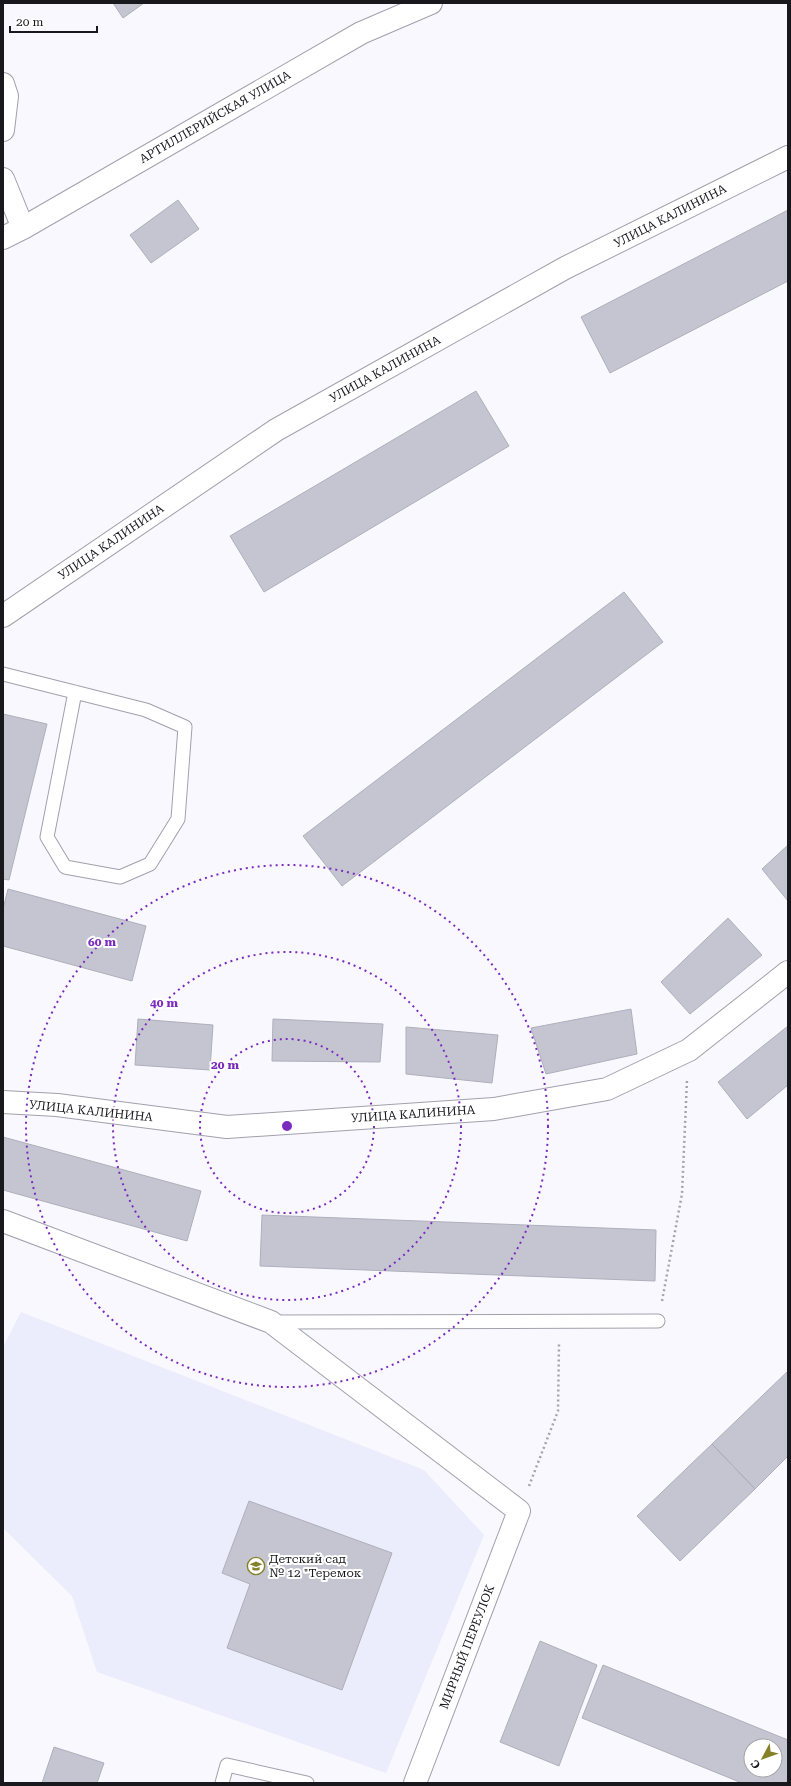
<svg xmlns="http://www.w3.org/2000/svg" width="791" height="1786" viewBox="0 0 791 1786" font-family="'Roboto Serif',serif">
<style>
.built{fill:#ebecfc}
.building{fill:#c5c5d2;stroke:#aeafbb;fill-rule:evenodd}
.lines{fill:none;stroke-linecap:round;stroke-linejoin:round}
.service-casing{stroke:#a0a1ad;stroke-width:15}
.minor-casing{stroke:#a0a1ad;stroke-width:24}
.path{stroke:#a4a4a9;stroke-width:2.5;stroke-dasharray:2 3;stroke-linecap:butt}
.service{stroke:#fff;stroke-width:13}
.minor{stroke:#fff;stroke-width:22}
.ring{fill:none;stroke:#7b2cbf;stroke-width:2;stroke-dasharray:2 4}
.labels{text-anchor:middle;stroke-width:4;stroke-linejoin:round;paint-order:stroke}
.street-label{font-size:12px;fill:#18181d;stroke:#fff}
.poi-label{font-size:12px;fill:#18181d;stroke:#fff;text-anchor:start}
.centre{fill:#7b2cbf;stroke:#fff;stroke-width:2}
.ring-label{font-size:12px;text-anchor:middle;font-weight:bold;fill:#7b2cbf;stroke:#fff;stroke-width:4;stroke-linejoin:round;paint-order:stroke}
</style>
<rect width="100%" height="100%" fill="#f8f8fe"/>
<!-- built -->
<path class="built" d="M21,1312L424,1470L484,1535L386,1773L97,1672L72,1596L3,1528V1347Z"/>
<!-- building -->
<path class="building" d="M113,3H144L123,18Z
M178,200L199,229L151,263L130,235Z
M788,210V281L610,373L581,317Z
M476,391L509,446L264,592L230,536Z
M624,592L663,642L342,886L303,836Z
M3,714L47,724L9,880L3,879Z
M788,845V901L762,869Z
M8,889L146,926L132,981L3,946V909Z
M728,918L762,955L690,1014L661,982Z
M631,1009L637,1054L546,1074L531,1028Z
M138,1019L213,1025L210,1070L135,1065Z
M273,1019L383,1024L380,1062L272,1061Z
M788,1026V1085L747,1119L718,1082Z
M406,1027L498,1035L492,1083L406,1074Z
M3,1137L201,1191L187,1241L3,1190Z
M262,1215L656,1230L655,1281L260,1266Z
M788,1371V1456L755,1489L712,1444Z
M712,1444L755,1489L680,1561L637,1516Z
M249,1501L392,1553L342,1690L227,1648L250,1584L222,1573Z
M540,1641L597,1665L559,1766L500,1742Z
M603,1665L788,1740V1783H742L582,1718ZM751,1746H775V1770H751Z
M54,1747L104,1763L97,1783H42Z"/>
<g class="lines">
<defs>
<path id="service" d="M3,674L146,710L185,727L178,819L150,864L120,877L65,867L47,837L75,692
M272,1322L658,1321
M222,1783L227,1765L307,1783"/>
<path id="minor" d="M3,84L7,96L3,130
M3,179L23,228
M3,238L23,228L361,33L431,3
M3,616L276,430L565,268L788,157
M3,1102L57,1105L227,1127L494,1109L607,1089L689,1050L788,972
M3,1221L271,1322L519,1511L415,1783"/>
</defs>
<!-- service casing -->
<use href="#service" class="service-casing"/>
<!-- minor casing -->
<use href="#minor" class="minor-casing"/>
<!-- path -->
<path class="path" d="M662,1301L682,1194L687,1080
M529,1486L558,1411L559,1343"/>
<!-- service -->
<use href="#service" class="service"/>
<!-- minor -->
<use href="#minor" class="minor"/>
</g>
<!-- distance rings -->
<g class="ring">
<circle cx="287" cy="1126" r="87"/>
<circle cx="287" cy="1126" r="174"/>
<circle cx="287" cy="1126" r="261"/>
</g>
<!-- icons -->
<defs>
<symbol id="school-ring" viewBox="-11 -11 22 22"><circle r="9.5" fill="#fff" stroke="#848129" stroke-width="1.5"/><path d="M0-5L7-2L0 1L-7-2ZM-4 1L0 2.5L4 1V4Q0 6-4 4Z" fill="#848129"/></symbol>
</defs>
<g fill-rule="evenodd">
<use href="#school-ring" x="246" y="1556" width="20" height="20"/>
</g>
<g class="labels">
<!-- street labels -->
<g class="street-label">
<text transform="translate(215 117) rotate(-30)" y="4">АРТИЛЛЕРИЙСКАЯ УЛИЦА</text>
<text transform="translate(670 216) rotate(-27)" y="4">УЛИЦА КАЛИНИНА</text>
<text transform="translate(385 369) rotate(-29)" y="4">УЛИЦА КАЛИНИНА</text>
<text transform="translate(111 542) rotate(-34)" y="4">УЛИЦА КАЛИНИНА</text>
<text transform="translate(91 1111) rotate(6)" y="4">УЛИЦА КАЛИНИНА</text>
<text transform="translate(413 1114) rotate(-4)" y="4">УЛИЦА КАЛИНИНА</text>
<text transform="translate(467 1647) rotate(-69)" y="4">МИРНЫЙ ПЕРЕУЛОК</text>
</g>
<!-- poi labels -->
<g class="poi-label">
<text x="269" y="1563">Детский сад<tspan x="269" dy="14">№ 12 "Теремок</tspan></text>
</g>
</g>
<circle cx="287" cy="1126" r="6" class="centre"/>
<g class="ring-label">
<text x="102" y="946">60 m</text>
<text x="164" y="1007">40 m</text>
<text x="225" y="1069">20 m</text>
</g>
<!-- border -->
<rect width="791" height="1786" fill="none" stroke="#18181d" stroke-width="8"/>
<!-- north arrow -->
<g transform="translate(763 1758) rotate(229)"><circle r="19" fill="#ffffff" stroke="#a3a3a5"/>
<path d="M0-3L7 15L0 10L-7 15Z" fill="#848129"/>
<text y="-6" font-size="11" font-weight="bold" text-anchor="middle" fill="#18181d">С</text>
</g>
<!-- scale -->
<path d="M10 26v6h87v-6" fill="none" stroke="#18181d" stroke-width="2"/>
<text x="16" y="26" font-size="12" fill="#18181d" stroke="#ffffff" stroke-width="3" paint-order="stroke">20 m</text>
</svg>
